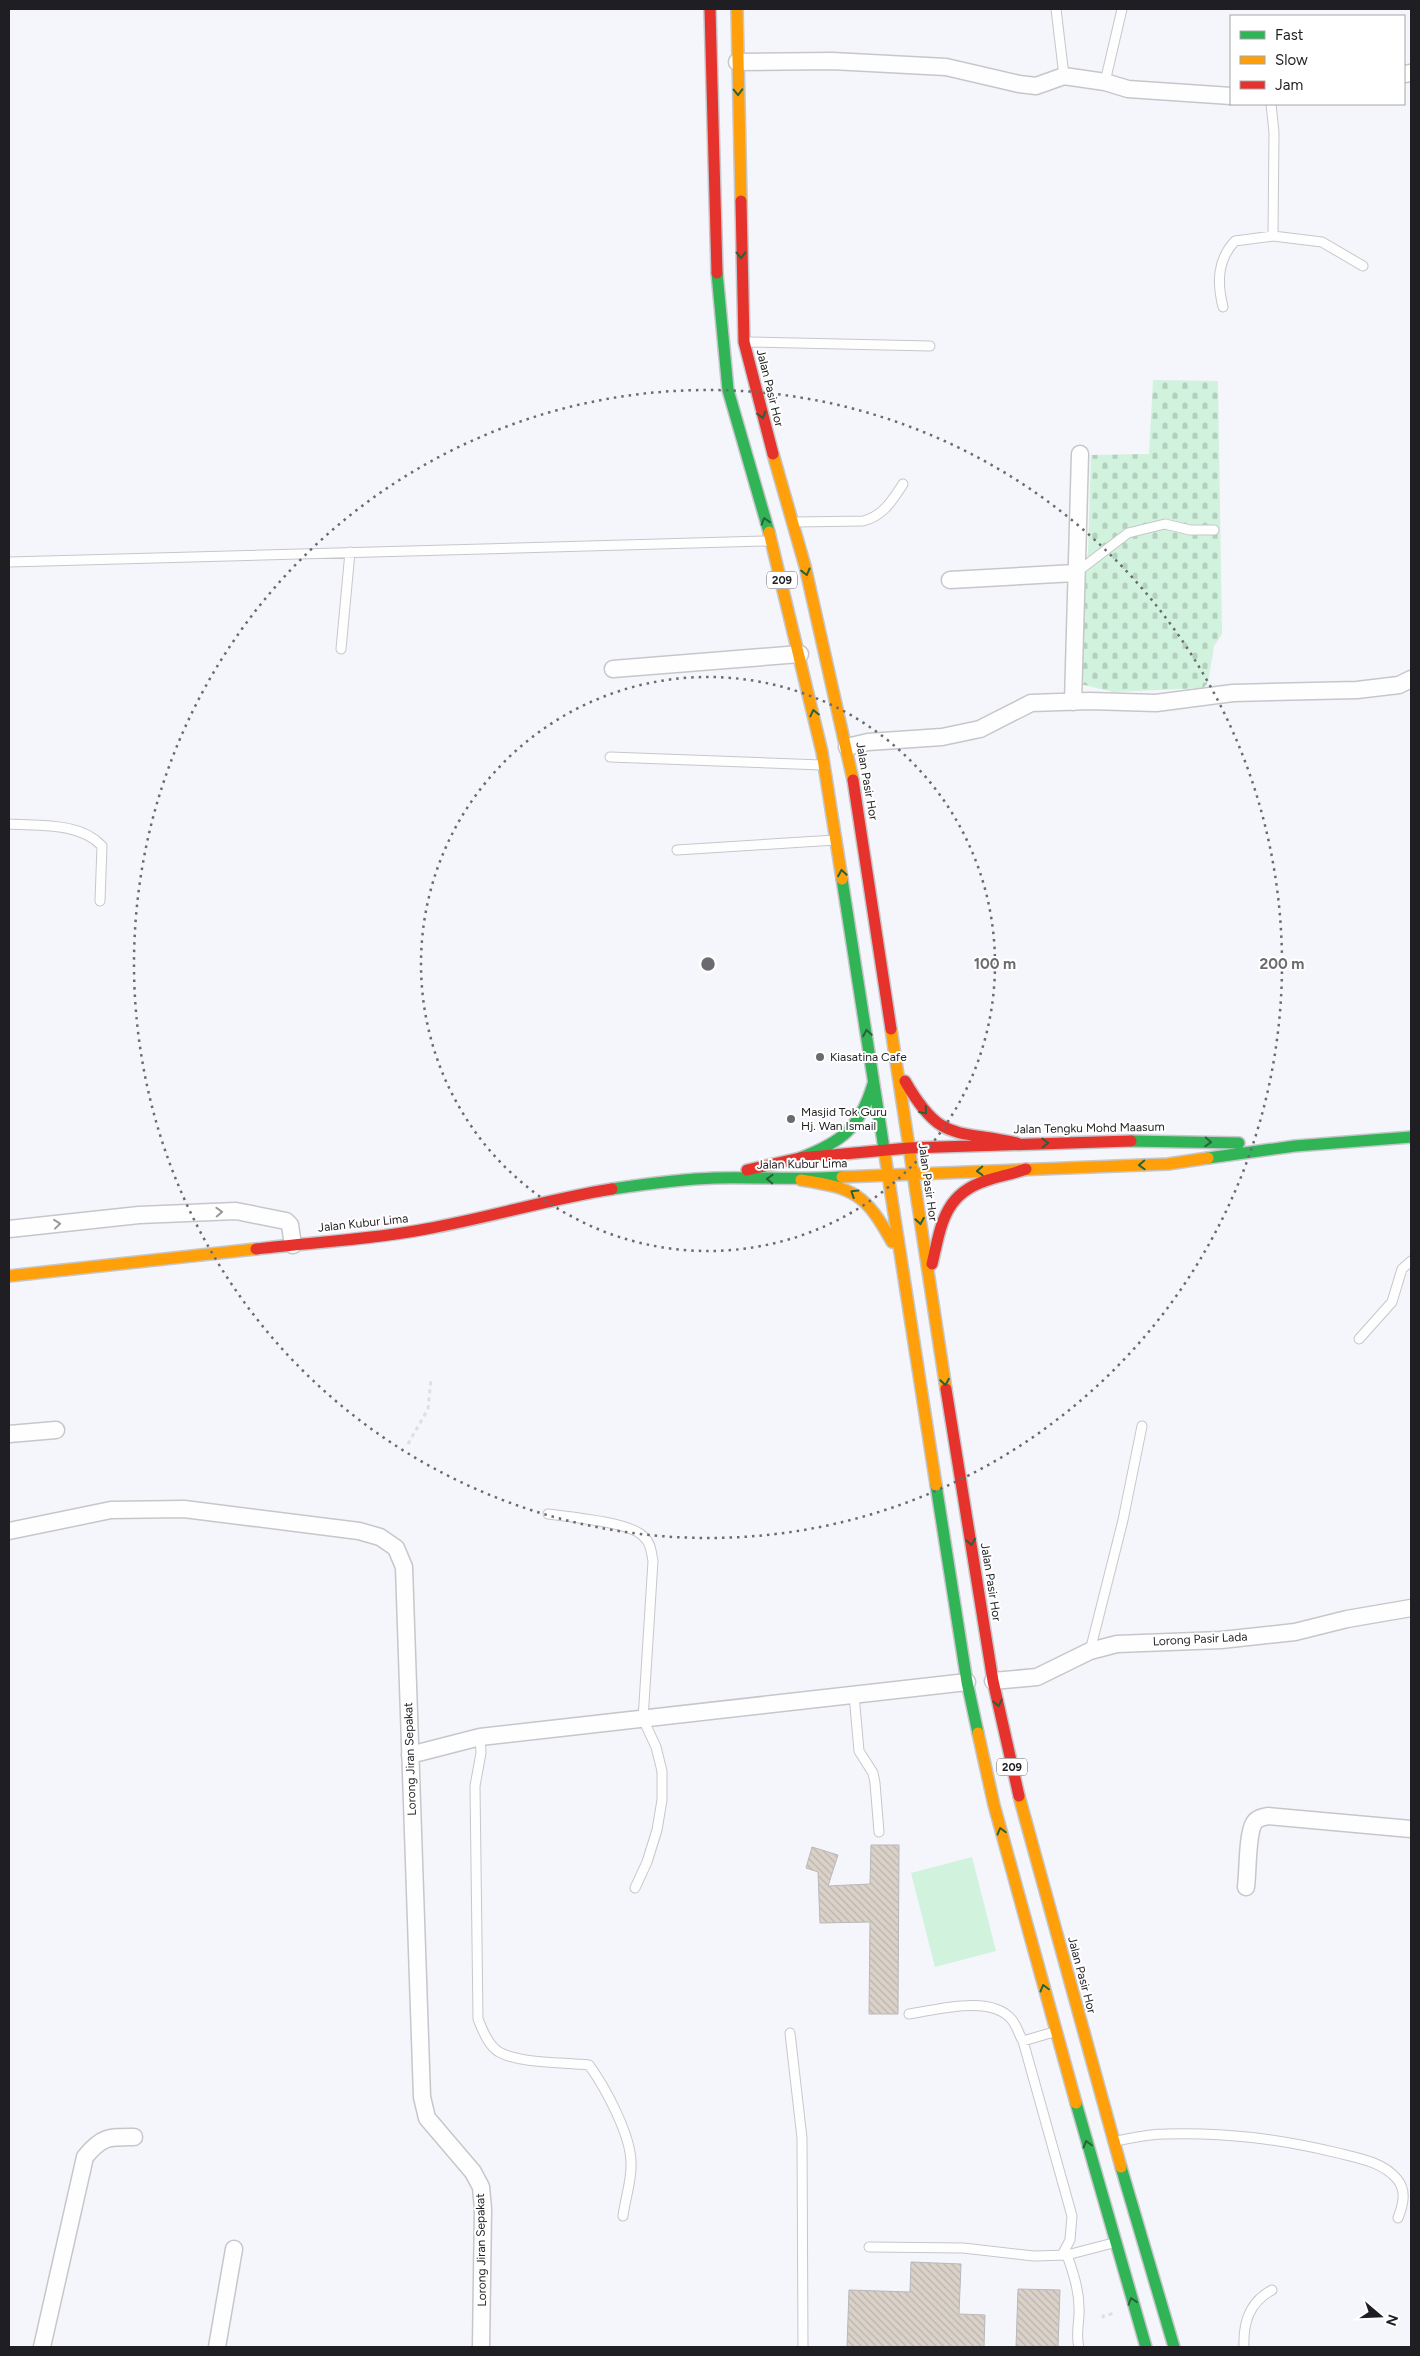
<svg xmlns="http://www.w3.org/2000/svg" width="1420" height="2356" viewBox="0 0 1420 2356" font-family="Figtree,sans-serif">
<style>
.cemetery{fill:url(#cemetery-stones)}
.park{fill:#d1f2dd}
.building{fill:url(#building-back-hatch);stroke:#b9b8ba}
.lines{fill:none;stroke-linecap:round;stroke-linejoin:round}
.lane-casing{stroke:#c6c7cb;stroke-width:11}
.street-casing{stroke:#c6c7cb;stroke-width:19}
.fast-casing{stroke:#c6c7cb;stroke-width:14}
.slow-casing{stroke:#c6c7cb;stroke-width:14}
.jam-casing{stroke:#c6c7cb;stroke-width:14}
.path{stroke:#dfdfe1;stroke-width:3;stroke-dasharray:4 4;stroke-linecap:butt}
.lane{stroke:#fefefe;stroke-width:9}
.street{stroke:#fefefe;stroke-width:16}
.fast{stroke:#30b455;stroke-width:11}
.slow{stroke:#ff9f0a;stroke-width:11}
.jam{stroke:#e5322d;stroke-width:11}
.oneway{stroke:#27623a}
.oneway2{stroke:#9a9a9b}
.ring{fill:none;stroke:#6a6a6f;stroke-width:2.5;stroke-dasharray:2.5 5}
.poi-dot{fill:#6a6a6f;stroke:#fff;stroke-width:2}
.labels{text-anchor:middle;stroke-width:4;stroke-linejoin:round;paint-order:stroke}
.shield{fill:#fff;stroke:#626265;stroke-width:1}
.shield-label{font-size:11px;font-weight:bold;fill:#1f1f23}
.street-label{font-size:12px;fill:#1f1f23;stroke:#fff}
.poi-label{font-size:12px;fill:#1f1f23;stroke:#fff;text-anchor:start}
.centre{fill:#6a6a6f;stroke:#fff;stroke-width:2.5}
.ring-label{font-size:15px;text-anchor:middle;font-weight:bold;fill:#6a6a6f;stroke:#fff;stroke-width:4;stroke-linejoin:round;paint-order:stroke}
</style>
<defs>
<pattern id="cemetery-stones" width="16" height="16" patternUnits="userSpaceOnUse" patternTransform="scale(1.25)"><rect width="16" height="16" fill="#d1f2dd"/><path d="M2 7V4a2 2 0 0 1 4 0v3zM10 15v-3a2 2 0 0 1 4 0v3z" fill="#b3cfbd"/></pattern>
<pattern id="building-back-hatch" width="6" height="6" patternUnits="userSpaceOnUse" patternTransform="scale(1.25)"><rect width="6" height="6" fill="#dad2c8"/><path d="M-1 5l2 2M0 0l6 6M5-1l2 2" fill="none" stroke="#bbb4ac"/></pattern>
</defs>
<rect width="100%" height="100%" fill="#f5f6fb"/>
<!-- cemetery -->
<path class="cemetery" d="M1153,380L1218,381L1222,634L1214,646L1208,683L1203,688L1113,692L1080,684L1079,603L1088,553L1091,455L1149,454Z"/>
<!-- park -->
<path class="park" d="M972,1857L996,1951L935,1967L911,1873Z"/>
<!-- building -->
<path class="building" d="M871,1845H899L898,2014H869L870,1922L820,1923L818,1872L806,1868L812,1847L838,1855L828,1886L870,1884Z
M911,2262L961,2264L959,2314L985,2315L984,2347H847L849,2290L910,2292Z
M1018,2289L1060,2290L1058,2347H1016Z"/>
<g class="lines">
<defs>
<path id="lane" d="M1056,9L1064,76
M1105,82L1122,9
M1271,104L1274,132L1273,236L1322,242L1363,266
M1223,307C1217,283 1217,260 1235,241L1273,236
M747,342L930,346
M795,522L863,521C883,516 892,501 903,484
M9,562L768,541
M1077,572L1128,533L1165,524L1190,530H1214
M341,649L350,552
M610,757L822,765
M9,824C39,826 80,822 102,846L100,901
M677,850L835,840
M1359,1339L1392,1302L1402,1269L1411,1261
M548,1514C570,1517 629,1522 643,1536C651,1543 651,1551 653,1561L643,1719L656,1747L662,1771V1800L657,1830L647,1862L635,1888
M1090,1651L1123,1520L1142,1426
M854,1695L859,1751L873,1773L875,1783L879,1832
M480,1737L481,1753L475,1786L478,2019C483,2031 488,2045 499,2052C521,2064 563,2062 589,2065C605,2087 631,2135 631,2163C632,2180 625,2199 623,2216
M909,2014C936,2010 992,1994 1012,2020C1017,2026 1019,2035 1023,2041L1072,2216L1070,2240L1062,2255
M790,2033L802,2138L803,2347
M1023,2041L1054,2032
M1116,2141C1132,2138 1149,2134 1165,2134C1226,2132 1279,2139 1338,2153C1358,2158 1383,2162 1397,2179C1407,2191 1403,2205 1398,2218
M869,2247L963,2248L1034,2256L1067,2255L1113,2243
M1067,2255C1073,2272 1079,2290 1079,2308C1080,2322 1075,2334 1079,2347
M1244,2347C1243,2323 1249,2302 1272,2290"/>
<path id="street" d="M737,62L832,61L946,67L1019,84L1036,86L1064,76L1105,82L1128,89L1231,96
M1404,74L1411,73
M950,580L1075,573
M613,669L800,654
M1073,702L1080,454
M847,747L868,742L942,737L980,729L1031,703L1090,701L1156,703L1233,693L1357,690L1399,685L1411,679
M9,1229L139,1215L236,1211L286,1221L290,1225L293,1245
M9,1434L56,1430
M9,1531L111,1510L184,1509L359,1531L380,1537L396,1548L404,1567L422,2097L427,2118L473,2172L481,2187L483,2209L481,2347
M993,1681L1037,1677L1090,1651L1117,1644L1221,1640L1295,1632L1347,1619L1411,1608
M410,1755L480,1737L967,1682
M1246,1887C1248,1873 1247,1834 1254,1823C1257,1818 1263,1817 1268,1816L1411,1829
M42,2347L85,2157C102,2136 109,2137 134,2137
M217,2347L234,2249"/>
<path id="fast" d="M717,273L728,390L769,532
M842,879L885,1155
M1131,1141L1239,1143
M800,1158C842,1142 860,1128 873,1084
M1208,1158L1295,1146L1411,1137
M612,1189C646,1184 680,1179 715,1178C757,1177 799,1180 842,1177
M936,1485L967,1682L978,1733
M1076,2103L1146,2347
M1121,2167L1174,2347"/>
<path id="slow" d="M737,9L741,201
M773,454L805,566L853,780
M769,532L822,752L842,879
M891,1029L946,1389
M885,1155L936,1485
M842,1177L1168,1164L1208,1158
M801,1180C854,1188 866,1194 892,1242
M9,1276L256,1249
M978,1733L994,1805L1076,2103
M1019,1796L1121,2167"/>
<path id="jam" d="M710,9L717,273
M741,201L744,342L773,454
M853,780L891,1029
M905,1081C941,1144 956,1129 1017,1143
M747,1170L800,1158L909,1148L1131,1141
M256,1249C312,1242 370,1240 426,1229C488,1218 549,1199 612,1189
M932,1264C941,1227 943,1195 985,1181C999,1176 1013,1174 1026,1169
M946,1389L993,1681L1019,1796"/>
</defs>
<!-- lane casing -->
<use href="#lane" class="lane-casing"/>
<!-- street casing -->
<use href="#street" class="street-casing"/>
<!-- fast casing -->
<use href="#fast" class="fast-casing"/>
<!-- slow casing -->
<use href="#slow" class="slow-casing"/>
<!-- jam casing -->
<use href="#jam" class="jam-casing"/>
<!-- path -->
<path class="path" d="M408,1444L428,1409L431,1379
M1104,2318L1103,2316L1115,2313"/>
<!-- lane -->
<use href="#lane" class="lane"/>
<!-- street -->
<use href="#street" class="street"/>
<!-- fast -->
<use href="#fast" class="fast"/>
<!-- slow -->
<use href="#slow" class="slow"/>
<!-- jam -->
<use href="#jam" class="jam"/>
</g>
<!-- one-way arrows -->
<defs><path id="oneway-chevron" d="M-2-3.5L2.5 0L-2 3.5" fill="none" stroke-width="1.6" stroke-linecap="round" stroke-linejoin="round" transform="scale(1.25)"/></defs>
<g class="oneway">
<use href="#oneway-chevron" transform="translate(738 92) rotate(89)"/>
<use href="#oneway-chevron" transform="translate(741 255) rotate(89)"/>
<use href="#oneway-chevron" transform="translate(762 415) rotate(75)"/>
<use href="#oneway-chevron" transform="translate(765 521) rotate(-107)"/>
<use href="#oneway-chevron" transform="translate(806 572) rotate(76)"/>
<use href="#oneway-chevron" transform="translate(814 713) rotate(-103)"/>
<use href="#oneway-chevron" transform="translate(842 873) rotate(-99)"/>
<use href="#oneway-chevron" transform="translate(867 1033) rotate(-99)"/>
<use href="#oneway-chevron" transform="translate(924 1111) rotate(49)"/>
<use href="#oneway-chevron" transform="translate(1208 1142) rotate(3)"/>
<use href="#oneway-chevron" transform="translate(1045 1143) rotate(-1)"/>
<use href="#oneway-chevron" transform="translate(1142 1165) rotate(178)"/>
<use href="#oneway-chevron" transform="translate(980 1171) rotate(178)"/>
<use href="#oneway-chevron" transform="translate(770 1179) rotate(-178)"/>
<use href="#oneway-chevron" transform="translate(854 1193) rotate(-148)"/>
<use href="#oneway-chevron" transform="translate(920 1221) rotate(81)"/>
<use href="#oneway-chevron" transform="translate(945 1382) rotate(81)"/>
<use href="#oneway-chevron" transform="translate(971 1542) rotate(81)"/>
<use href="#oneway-chevron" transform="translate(998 1703) rotate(78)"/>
<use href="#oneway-chevron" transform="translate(1001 1831) rotate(-105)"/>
<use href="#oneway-chevron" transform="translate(1044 1988) rotate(-105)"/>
<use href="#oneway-chevron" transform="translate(1087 2144) rotate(-105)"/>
<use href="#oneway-chevron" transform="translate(1132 2301) rotate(-107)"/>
</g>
<g class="oneway2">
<use href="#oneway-chevron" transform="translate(219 1212) rotate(-2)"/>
<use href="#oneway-chevron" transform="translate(57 1224) rotate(-6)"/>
</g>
<!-- distance rings -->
<g class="ring">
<circle cx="708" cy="964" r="287"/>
<circle cx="708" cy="964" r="574"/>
</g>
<!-- markers -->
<g class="poi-dot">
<circle cx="820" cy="1057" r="5"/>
<circle cx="791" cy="1119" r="5"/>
</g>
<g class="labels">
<!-- shield labels -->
<g class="shield">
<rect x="767" y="571.5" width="30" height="17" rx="4"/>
<rect x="997" y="1758.5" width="30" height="17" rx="4"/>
</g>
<g class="shield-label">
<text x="782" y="584">209</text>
<text x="1012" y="1771">209</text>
</g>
<!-- street labels -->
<g class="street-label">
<text transform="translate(770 388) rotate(76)" y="4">Jalan Pasir Hor</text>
<text transform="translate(867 781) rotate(80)" y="4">Jalan Pasir Hor</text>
<text transform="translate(1089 1128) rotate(-1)" y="4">Jalan Tengku Mohd Maasum</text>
<text transform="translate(802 1164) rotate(-1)" y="4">Jalan Kubur Lima</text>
<text transform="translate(928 1182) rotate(82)" y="4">Jalan Pasir Hor</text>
<text transform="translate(363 1223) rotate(-6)" y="4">Jalan Kubur Lima</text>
<text transform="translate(991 1582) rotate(81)" y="4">Jalan Pasir Hor</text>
<text transform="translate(1200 1639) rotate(-3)" y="4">Lorong Pasir Lada</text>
<text transform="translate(410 1759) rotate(-92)" y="4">Lorong Jiran Sepakat</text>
<text transform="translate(1082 1975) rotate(75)" y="4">Jalan Pasir Hor</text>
<text transform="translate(481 2250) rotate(-91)" y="4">Lorong Jiran Sepakat</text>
</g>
<!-- poi labels -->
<g class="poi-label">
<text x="830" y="1061">Kiasatina Cafe</text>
<text x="801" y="1116">Masjid Tok Guru<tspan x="801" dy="14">Hj. Wan Ismail</tspan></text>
</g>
</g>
<circle cx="708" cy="964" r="8" class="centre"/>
<g class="ring-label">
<text x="995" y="969">100 m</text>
<text x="1282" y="969">200 m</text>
</g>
<!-- border -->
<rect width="1420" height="2356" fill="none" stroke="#1f1f23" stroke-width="20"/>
<!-- legend -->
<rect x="1230" y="15" width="175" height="90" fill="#ffffff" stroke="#a5a5a7"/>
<rect x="1240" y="31" width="25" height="8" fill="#30b455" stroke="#a5a5a7"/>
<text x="1275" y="40" font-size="15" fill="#1f1f23">Fast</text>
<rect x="1240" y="56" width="25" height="8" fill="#ff9f0a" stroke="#a5a5a7"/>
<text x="1275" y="65" font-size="15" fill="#1f1f23">Slow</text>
<rect x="1240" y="81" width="25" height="8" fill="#e5322d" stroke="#a5a5a7"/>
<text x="1275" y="90" font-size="15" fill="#1f1f23">Jam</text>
<!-- north arrow -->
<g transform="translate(1380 2316) rotate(109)" stroke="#ffffff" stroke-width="4" paint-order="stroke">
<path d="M0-4L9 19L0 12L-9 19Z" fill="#1f1f23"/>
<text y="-8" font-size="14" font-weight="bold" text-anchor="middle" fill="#1f1f23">N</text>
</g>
</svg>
